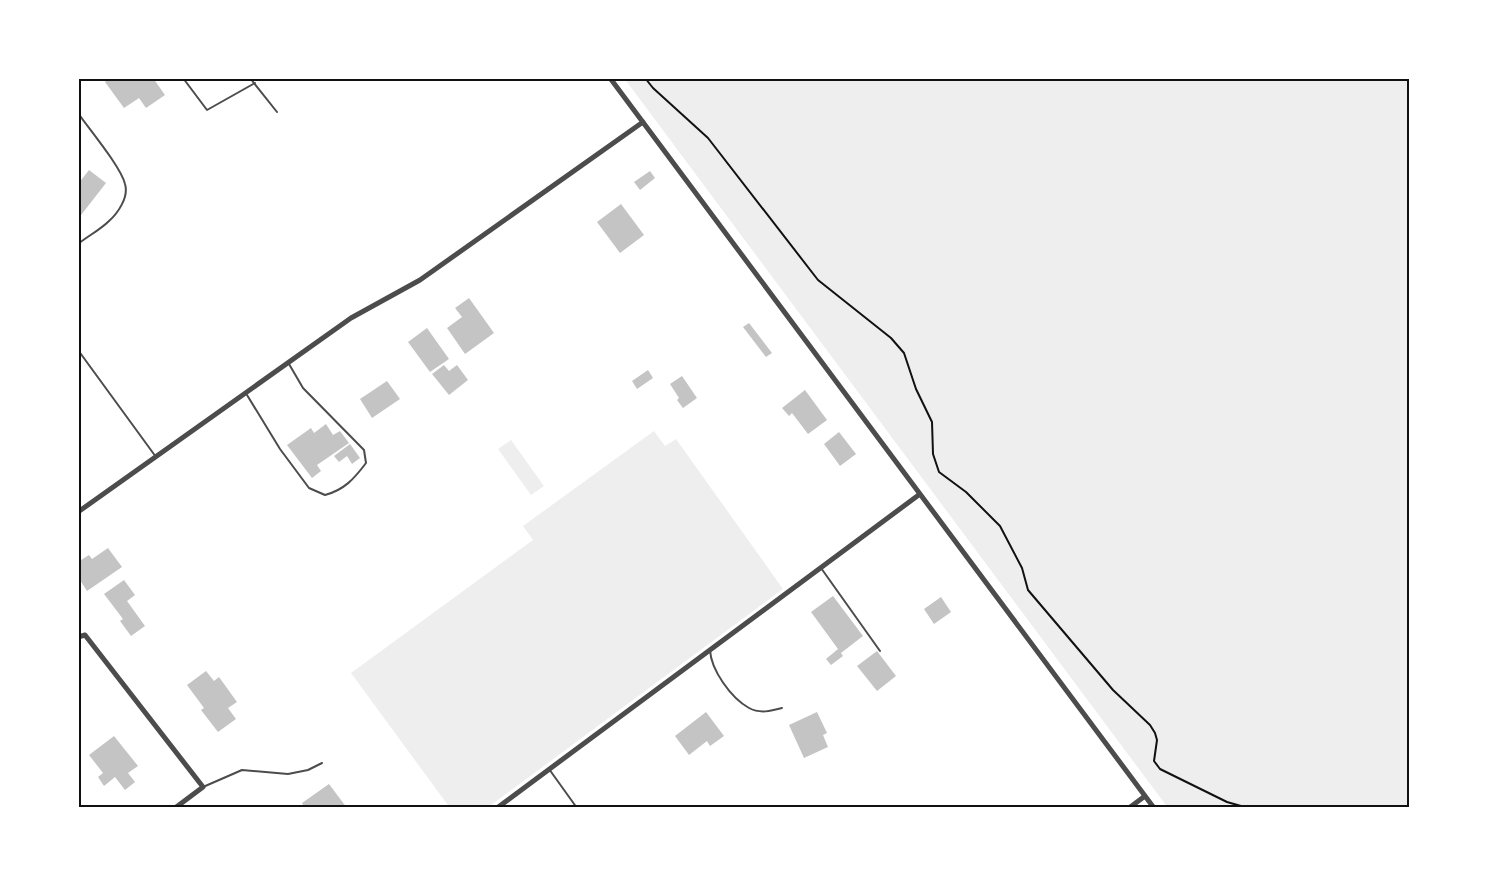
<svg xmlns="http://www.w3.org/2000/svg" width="1488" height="886" viewBox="0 0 1488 886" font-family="'PT Sans Narrow',sans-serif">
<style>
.green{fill:#eee}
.building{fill:#c4c4c4}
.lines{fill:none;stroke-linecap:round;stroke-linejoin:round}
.path{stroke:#111;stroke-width:2}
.service{stroke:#4c4c4c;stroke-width:2}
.minor{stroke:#4c4c4c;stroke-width:5}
.neatline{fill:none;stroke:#111;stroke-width:2}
</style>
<rect width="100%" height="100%" fill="#fff"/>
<!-- green -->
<path class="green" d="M624,78H1410V808H1168Z
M654,431L665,446L676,439L783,589L487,808H450L351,673L533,540L523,526Z
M511,440L544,486L531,495L498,449Z"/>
<!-- building -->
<path class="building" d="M108,78H153L165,95L146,108L139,98L124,108L105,82Z
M89,170L106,183L78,219V184Z
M650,171L655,178L640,190L634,182Z
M621,204L644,235L620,253L597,222Z
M469,298L494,333L465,354L447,328L462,317L455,308Z
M749,323L772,353L766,357L743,327Z
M427,328L449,359L430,372L408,342Z
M444,365L449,371L457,365L468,380L449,395L432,374Z
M648,370L653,378L637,389L632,381Z
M682,376L697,398L683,408L677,400L679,398L670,384Z
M387,381L400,399L372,418L360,399Z
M805,390L827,420L808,434L792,413L789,416L782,408Z
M326,424L333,435L340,431L349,443L317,465L321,471L312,478L287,445L311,428L314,433Z
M839,432L856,454L840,466L824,444Z
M350,444L360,458L352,464L347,456L339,462L334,456Z
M108,548L122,567L87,591L78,577V562L89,555L92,559Z
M124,580L135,595L127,601L145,626L131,636L120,621L123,619L104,594Z
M833,596L863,636L841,653L843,656L831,665L826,659L838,649L811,612Z
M941,597L951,612L934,624L924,609Z
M877,651L896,676L877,691L857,666Z
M206,671L214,681L219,677L237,702L228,708L236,719L218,732L201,710L204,708L187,685Z
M706,712L724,736L710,746L707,741L689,755L675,736Z
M817,712L827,733L823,735L828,747L804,758L789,725Z
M114,736L138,766L128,773L135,782L125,790L115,777L104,786L98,777L103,773L89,755Z
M329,784L347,808H305L302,803Z"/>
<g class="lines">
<!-- path -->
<path class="path" d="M645,78L653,88L708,138L818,280L891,338L904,353L916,389L932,422L933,454L939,472L966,492L1000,526L1022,568L1028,590L1113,690L1150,725L1155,733L1157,740L1154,761L1160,769L1227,802L1248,808"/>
<!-- service -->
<path class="service" d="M183,78L207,110L255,83
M250,78L277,112
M78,113C89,129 121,167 125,184C129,197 118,213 109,221C100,230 88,236 78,244
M78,350L156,457
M247,395L280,449L309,488L325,495C344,490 354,479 366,463L364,450L303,388L289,364
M821,568L880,651
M710,650C711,670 731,698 749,708C760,714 771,711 782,708
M549,769L577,808
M203,787L242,770L288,774L308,770L322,763"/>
<!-- minor -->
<path class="minor" d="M610,78L1154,808
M78,512L351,318L420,280L643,122
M78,637L85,635L203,787L175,808
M497,808L920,494
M1129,808L1145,796"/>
</g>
<!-- border -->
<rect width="1488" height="886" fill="none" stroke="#ffffff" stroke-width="159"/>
<rect x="80" y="80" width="1328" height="726" class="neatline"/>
</svg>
